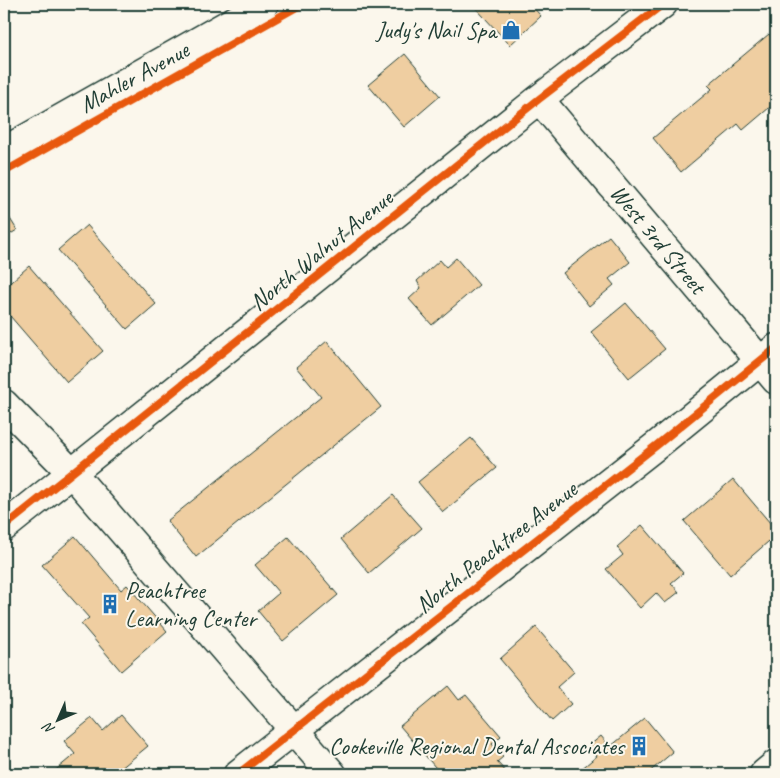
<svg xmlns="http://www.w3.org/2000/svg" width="780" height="778" viewBox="0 0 780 778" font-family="Caveat,sans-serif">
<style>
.building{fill:#efcea1;stroke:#1f3d34}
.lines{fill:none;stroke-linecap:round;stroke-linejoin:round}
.minor-casing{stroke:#1f3d34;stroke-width:31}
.tertiary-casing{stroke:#1f3d34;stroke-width:31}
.minor{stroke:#fbf7ec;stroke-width:28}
.tertiary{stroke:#fbf7ec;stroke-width:28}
.cycleway-casing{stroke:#fbf7ec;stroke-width:11}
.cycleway{stroke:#e8590c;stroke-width:8}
.labels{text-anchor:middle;stroke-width:4;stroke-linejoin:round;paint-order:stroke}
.poi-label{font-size:24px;fill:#1f3d34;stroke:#fbf7ec;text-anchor:end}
.street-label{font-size:24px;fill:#1f3d34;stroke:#fbf7ec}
</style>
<rect width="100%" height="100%" fill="#fbf7ec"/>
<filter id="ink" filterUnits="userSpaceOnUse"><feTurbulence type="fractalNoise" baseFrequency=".02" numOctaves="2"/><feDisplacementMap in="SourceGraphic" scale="10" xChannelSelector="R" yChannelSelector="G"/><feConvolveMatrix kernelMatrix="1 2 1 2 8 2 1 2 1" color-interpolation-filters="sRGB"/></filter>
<g filter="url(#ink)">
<!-- building -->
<path class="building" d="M472,4H530L541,16L510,45Z
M769,34L773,39L776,37V102L743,130L738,124L681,172L653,138L712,89L708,85Z
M405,54L440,96L404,127L368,85Z
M4,209L17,230L4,238Z
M87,225L156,304L127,329L58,250Z
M609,236L630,262L609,279L614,285L589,306L563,273Z
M456,258L479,285L432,325L409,299L421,288L417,281L440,260L446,267Z
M29,266L103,351L67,382L4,309V288Z
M626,303L665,349L629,378L591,332Z
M327,341L381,407L196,557L167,521L321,397L296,367Z
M471,438L497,468L443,512L418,482Z
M733,479L776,530V535L730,575L684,521Z
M393,495L422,528L369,573L341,539Z
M642,525L683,573L671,583L679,592L665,603L656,593L640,608L606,569L623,555L617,547Z
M75,536L121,590L127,585L167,631L121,671L81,624L89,618L42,565Z
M288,537L338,595L283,641L258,611L279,593L255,565Z
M536,627L574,672L557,687L571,704L552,721L500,659Z
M448,686L459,700L466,695L501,736L492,744L503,757L497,762L508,774H441L400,726Z
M121,715L148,746L114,774H53L52,773L75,754L64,741L92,718L103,731Z
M645,718L673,752L647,774H575L597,756L589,746L601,736L610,747Z"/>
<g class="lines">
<defs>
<path id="minor" d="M539,99L776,380
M4,404L72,473L332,774
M4,527L539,99L663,4
M238,774L657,445L776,348"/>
<path id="tertiary" d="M4,151L264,4
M764,774L776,764"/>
</defs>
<!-- minor casing -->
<use href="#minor" class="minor-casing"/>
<!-- tertiary casing -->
<use href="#tertiary" class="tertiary-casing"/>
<!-- minor -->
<use href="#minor" class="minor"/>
<!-- tertiary -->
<use href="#tertiary" class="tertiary"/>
<defs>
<path id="cycleway" d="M4,172L302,4
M4,527L539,99L663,4
M238,774L657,445L776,348"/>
</defs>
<!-- cycleway casing -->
<use href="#cycleway" class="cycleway-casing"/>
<!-- cycleway -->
<use href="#cycleway" class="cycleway"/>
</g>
</g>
<!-- icons -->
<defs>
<symbol id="shop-bare" viewBox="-9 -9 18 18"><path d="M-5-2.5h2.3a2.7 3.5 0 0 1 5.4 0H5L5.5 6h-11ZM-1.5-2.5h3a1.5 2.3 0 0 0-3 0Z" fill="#1f6fb2" stroke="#fbf7ec" stroke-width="2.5" paint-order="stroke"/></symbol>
<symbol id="building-bare" viewBox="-9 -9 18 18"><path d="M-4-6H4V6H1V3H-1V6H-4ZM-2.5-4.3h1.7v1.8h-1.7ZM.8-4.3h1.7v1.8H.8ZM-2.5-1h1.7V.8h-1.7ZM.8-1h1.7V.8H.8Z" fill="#1f6fb2" stroke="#fbf7ec" stroke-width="2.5" paint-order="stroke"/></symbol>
</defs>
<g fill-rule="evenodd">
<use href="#shop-bare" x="497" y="16" width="28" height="28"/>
<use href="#building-bare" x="96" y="590" width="28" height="28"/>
<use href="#building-bare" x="625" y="732" width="28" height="28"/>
</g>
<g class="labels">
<!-- poi labels -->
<g class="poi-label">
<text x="496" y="38">Judy's Nail Spa</text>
<text x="125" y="598" text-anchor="start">Peachtree<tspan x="125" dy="28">Learning Center</tspan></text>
<text x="624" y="754">Cookeville Regional Dental Associates</text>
</g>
<!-- street labels -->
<g class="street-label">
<text transform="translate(134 77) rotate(-29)" y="8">Mahler Avenue</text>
<text transform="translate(658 239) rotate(50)" y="8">West 3rd Street</text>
<text transform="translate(321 250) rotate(-39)" y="8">North Walnut Avenue</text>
<text transform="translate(496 547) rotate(-38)" y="8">North Peachtree Avenue</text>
</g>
</g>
<!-- margin -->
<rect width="780" height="778" fill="none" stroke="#fbf7ec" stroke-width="20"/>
<rect x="10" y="10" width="760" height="758" fill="none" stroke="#1f3d34" stroke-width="2" filter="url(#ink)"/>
<!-- north arrow -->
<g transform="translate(58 720) rotate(225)" stroke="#fbf7ec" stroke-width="4" paint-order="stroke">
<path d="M0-4L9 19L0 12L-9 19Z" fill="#1f3d34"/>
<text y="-8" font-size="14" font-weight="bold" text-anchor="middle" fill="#1f3d34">N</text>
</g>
</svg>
